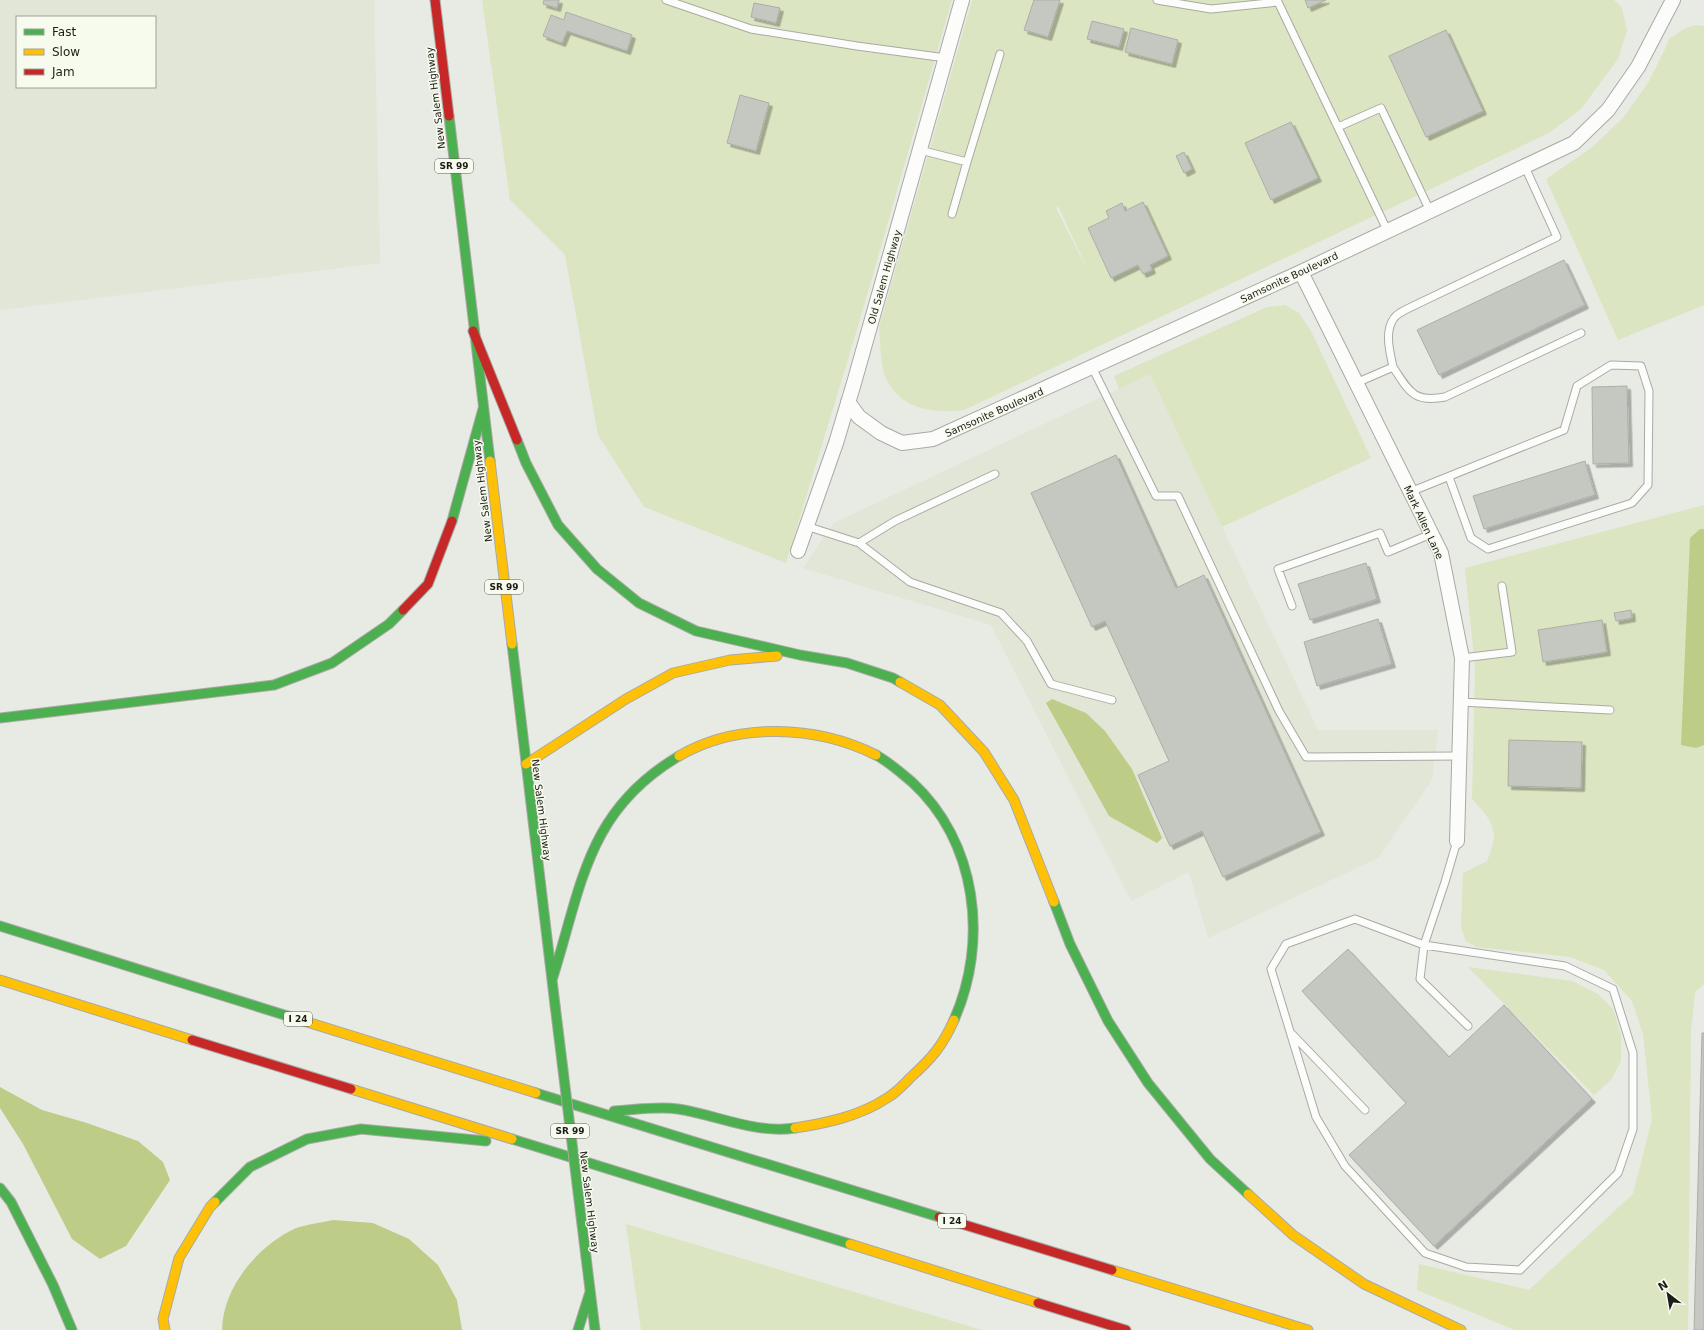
<svg xmlns="http://www.w3.org/2000/svg" width="1704" height="1330" viewBox="0 0 1704 1330" font-family="'DejaVu Sans',sans-serif">
<style>
.built{fill:#e1e6d7;fill-rule:evenodd}
.green{fill:#dbe5c1;fill-rule:evenodd}
.water{fill:#bdcd88}
.building{fill:#c5c7c1;stroke:#acaea8;filter:url(#shadow)}
.lines{fill:none;stroke-linecap:round;stroke-linejoin:round}
.lane-casing{stroke:#a9aaa5;stroke-width:9}
.street-casing{stroke:#a9aaa5;stroke-width:16}
.fast-casing{stroke:#a9aaa5;stroke-width:11}
.slow-casing{stroke:#a9aaa5;stroke-width:11}
.jam-casing{stroke:#a9aaa5;stroke-width:11}
.lane{stroke:#fcfcfb;stroke-width:7}
.street{stroke:#fcfcfb;stroke-width:14}
.fast{stroke:#4caf50;stroke-width:9}
.slow{stroke:#ffc107;stroke-width:9}
.jam{stroke:#c62828;stroke-width:9}
.fast-bridge-casing{stroke:#a9aaa5;stroke-width:11;stroke-linecap:butt}
.fast-bridge{stroke:#4caf50;stroke-width:9}
.labels{text-anchor:middle;stroke-width:3;stroke-linejoin:round;paint-order:stroke}
.shield{fill:#f7fbed;stroke:#5e6058;stroke-width:1}
.shield-label{font-size:9px;font-weight:bold;fill:#1c1d18}
.street-label{font-size:10px;fill:#1c1d18;stroke:#f7fbed}
</style>
<defs>
<filter id="shadow"><feDropShadow dx="3.5" dy="3.5" stdDeviation="0" flood-color="#0004"/></filter>
</defs>
<rect width="100%" height="100%" fill="#e8eae4"/>
<!-- built -->
<path class="built" d="M0,0H374L380,263L0,310ZM17,17H155V87H17Z
M1150,374L1318,730H1438L1432,780L1378,858L1208,938L1189,872L1131,901L991,625L803,568L834,523Z"/>
<!-- green -->
<path class="green" d="M482,0H952L859,323L786,563L644,507L598,435L565,255L510,200Z
M972,0H1614L1622,8L1627,31L1618,59L1581,109L1549,133L964,410C931,413 900,410 885,376C881,369 880,337 879,327ZM1058,206L1087,268V269L1056,208Z
M1695,25L1704,26V305L1618,340L1546,179L1591,148L1623,118L1648,83L1664,51L1669,39L1684,29Z
M1285,305L1299,313L1311,331L1371,458L1222,527L1150,374L1119,389L1114,376L1267,307Z
M1704,505V984L1695,992L1691,1032L1688,1330H1515L1417,1290L1419,1264L1529,1290L1633,1194L1652,1119L1643,1034L1632,1001L1604,970L1570,957L1477,947L1466,941L1461,928L1463,873L1487,861C1500,830 1494,823 1472,799L1475,668L1465,568Z
M1468,967L1572,981L1598,994L1613,1009L1621,1035V1061L1611,1080L1594,1095Z
M626,1224L982,1330H641Z"/>
<!-- water -->
<path class="water" d="M1700,529H1704V745L1696,748L1681,745L1690,538Z
M1052,699L1086,713L1105,731L1132,769L1162,838L1157,843L1109,816L1046,703Z
M0,1087L42,1110L87,1123L138,1141L163,1162L170,1180L126,1246L100,1259L72,1239L23,1144L0,1108Z
M333,1220L373,1223L409,1239L438,1265L457,1300L462,1330H222C223,1287 257,1247 294,1229C306,1224 321,1223 333,1220Z"/>
<!-- building -->
<path class="building" d="M544,0H559L557,8L543,4Z
M1034,0H1060L1048,37L1024,30Z
M1305,0H1326L1308,8Z
M754,3L780,8L776,23L751,17Z
M566,12L632,35L627,51L567,31L562,43L543,36L551,15L564,20Z
M1092,21L1124,29L1119,47L1087,39Z
M1131,28L1178,40L1172,64L1125,52Z
M1446,30L1483,111L1426,137L1389,56Z
M740,95L769,103L756,151L727,143Z
M1291,122L1318,178L1271,200L1245,143Z
M1184,152L1192,169L1184,173L1176,156Z
M1143,202L1168,256L1150,265L1152,270L1143,274L1138,265L1111,278L1088,228L1109,218L1106,211L1122,203L1125,211Z
M1564,260L1585,305L1439,375L1417,330Z
M1627,386L1629,463L1593,464L1592,387Z
M1116,455L1176,588L1204,575L1321,832L1223,877L1202,831L1170,846L1138,775L1169,761L1105,621L1092,627L1031,493Z
M1585,461L1595,495L1484,529L1473,496Z
M1366,563L1377,599L1310,620L1298,584Z
M1631,610L1632,618L1616,621L1614,613Z
M1378,619L1392,664L1317,686L1304,642Z
M1602,620L1607,652L1543,662L1538,630Z
M1509,740L1582,742L1581,788L1508,786Z
M1348,949L1449,1057L1504,1005L1592,1099L1434,1246L1349,1155L1406,1103L1302,991Z
M1702,1033H1704V1330H1694Z"/>
<g class="lines">
<defs>
<path id="lane" d="M666,0L751,29L857,46L946,58
M1157,0L1211,9L1278,2L1388,232
M1338,127L1381,108L1430,211
M920,150L967,162L952,214
M967,162L1000,54
M1092,367L1156,496H1178L1279,711L1306,757L1459,756
M1393,367C1390,352 1384,332 1394,318C1397,314 1403,311 1407,309L1557,237L1525,167
M1356,383L1393,367C1409,391 1413,403 1445,397L1581,333
M1410,492L1564,430L1577,386L1611,365L1641,366L1649,391L1648,485L1632,503L1488,549L1471,538L1449,477
M806,526L859,543L895,521L995,474
M859,543L910,582L1001,613L1027,641L1051,684L1112,700
M1292,606L1278,569L1380,533L1388,552L1431,534
M1462,658L1512,652L1502,586
M1461,702L1610,710
M1457,841L1445,882L1424,945L1355,919L1286,944L1271,969L1316,1117L1345,1166L1425,1253L1466,1267L1520,1270L1618,1173L1633,1129V1053L1613,989L1565,966L1424,945L1420,979L1468,1026
M1292,1034L1365,1110"/>
<path id="street" d="M1301,272L1441,553L1462,658L1457,841
M848,402L859,417L881,433L902,443L933,439L1301,272L1574,143L1608,110L1638,67L1673,0
M798,551L836,443L854,383L962,0"/>
<path id="fast" d="M449,116L490,461
M517,440L526,463L558,525L597,569L639,603L696,631L800,655L847,663L893,678L900,682
M452,521L483,409
M512,644L555,1005
M0,718L274,685L332,663L389,624L403,610
M876,755C889,762 900,772 912,782C977,842 989,941 954,1020
M1054,902L1070,944L1108,1021L1148,1083L1210,1159L1248,1194
M0,926L294,1018
M552,980C582,886 586,811 679,756
M536,1093L939,1217
M614,1111C635,1110 657,1106 678,1109C717,1115 755,1134 795,1128
M512,1139L850,1244
M0,1188L11,1202L53,1285L72,1330
M215,1202L250,1167L307,1139L361,1129L486,1141
M586,1257L595,1330
M578,1330L590,1292"/>
<path id="slow" d="M490,461L512,644
M900,682L940,705L984,752L1014,800L1054,902
M679,756C737,722 816,725 876,755
M526,764L626,699L673,673L730,660L777,656
M0,980L192,1040
M294,1018L536,1093
M351,1089L512,1139
M795,1128C827,1123 860,1116 887,1098C896,1093 903,1085 910,1078C931,1059 942,1047 954,1020
M1248,1194L1293,1235L1364,1284L1461,1330
M850,1244L1038,1303
M1112,1270L1308,1330
M165,1330L163,1319L179,1258L210,1207L215,1202"/>
<path id="jam" d="M435,0L449,116
M473,331L517,440
M403,610L428,584L452,521
M192,1040L351,1089
M939,1217L1112,1270
M1038,1303L1126,1330"/>
</defs>
<!-- lane casing -->
<use href="#lane" class="lane-casing"/>
<!-- street casing -->
<use href="#street" class="street-casing"/>
<!-- fast casing -->
<use href="#fast" class="fast-casing"/>
<!-- slow casing -->
<use href="#slow" class="slow-casing"/>
<!-- jam casing -->
<use href="#jam" class="jam-casing"/>
<!-- lane -->
<use href="#lane" class="lane"/>
<!-- street -->
<use href="#street" class="street"/>
<!-- fast -->
<use href="#fast" class="fast"/>
<!-- slow -->
<use href="#slow" class="slow"/>
<!-- jam -->
<use href="#jam" class="jam"/>
<defs>
<path id="fast-bridge" d="M555,1005L586,1257"/>
</defs>
<!-- fast-bridge casing -->
<use href="#fast-bridge" class="fast-bridge-casing"/>
<!-- fast-bridge -->
<use href="#fast-bridge" class="fast-bridge"/>
</g>
<g class="labels">
<!-- shield labels -->
<g class="shield">
<rect x="435" y="159" width="38" height="14" rx="3"/>
<rect x="485" y="580" width="38" height="14" rx="3"/>
<rect x="284" y="1012" width="28" height="14" rx="3"/>
<rect x="551" y="1124" width="38" height="14" rx="3"/>
<rect x="938" y="1214" width="28" height="14" rx="3"/>
</g>
<g class="shield-label">
<text x="454" y="169">SR 99</text>
<text x="504" y="590">SR 99</text>
<text x="298" y="1022">I 24</text>
<text x="570" y="1134">SR 99</text>
<text x="952" y="1224">I 24</text>
</g>
<!-- street labels -->
<g class="street-label">
<text transform="translate(435 98) rotate(-97)" y="4">New Salem Highway</text>
<text transform="translate(884 277) rotate(-74)" y="4">Old Salem Highway</text>
<text transform="translate(1289 277) rotate(-25)" y="4">Samsonite Boulevard</text>
<text transform="translate(994 412) rotate(-24)" y="4">Samsonite Boulevard</text>
<text transform="translate(482 491) rotate(-97)" y="4">New Salem Highway</text>
<text transform="translate(1424 522) rotate(65)" y="4">Mark Allen Lane</text>
<text transform="translate(542 810) rotate(83)" y="4">New Salem Highway</text>
<text transform="translate(590 1202) rotate(83)" y="4">New Salem Highway</text>
</g>
</g>
<!-- legend -->
<rect x="16" y="16" width="140" height="72" fill="#f7fbed" stroke="#9fa298"/>
<rect x="24" y="29" width="20" height="6" fill="#4caf50" stroke="#9fa298"/>
<text x="52" y="36" font-size="12" fill="#1c1d18">Fast</text>
<rect x="24" y="49" width="20" height="6" fill="#ffc107" stroke="#9fa298"/>
<text x="52" y="56" font-size="12" fill="#1c1d18">Slow</text>
<rect x="24" y="69" width="20" height="6" fill="#c62828" stroke="#9fa298"/>
<text x="52" y="76" font-size="12" fill="#1c1d18">Jam</text>
<!-- north arrow -->
<g transform="translate(1668 1294) rotate(329)" stroke="#f7fbed" stroke-width="3" paint-order="stroke">
<path d="M0-3L7 15L0 10L-7 15Z" fill="#1c1d18"/>
<text y="-6" font-size="11" font-weight="bold" text-anchor="middle" fill="#1c1d18">N</text>
</g>
</svg>
